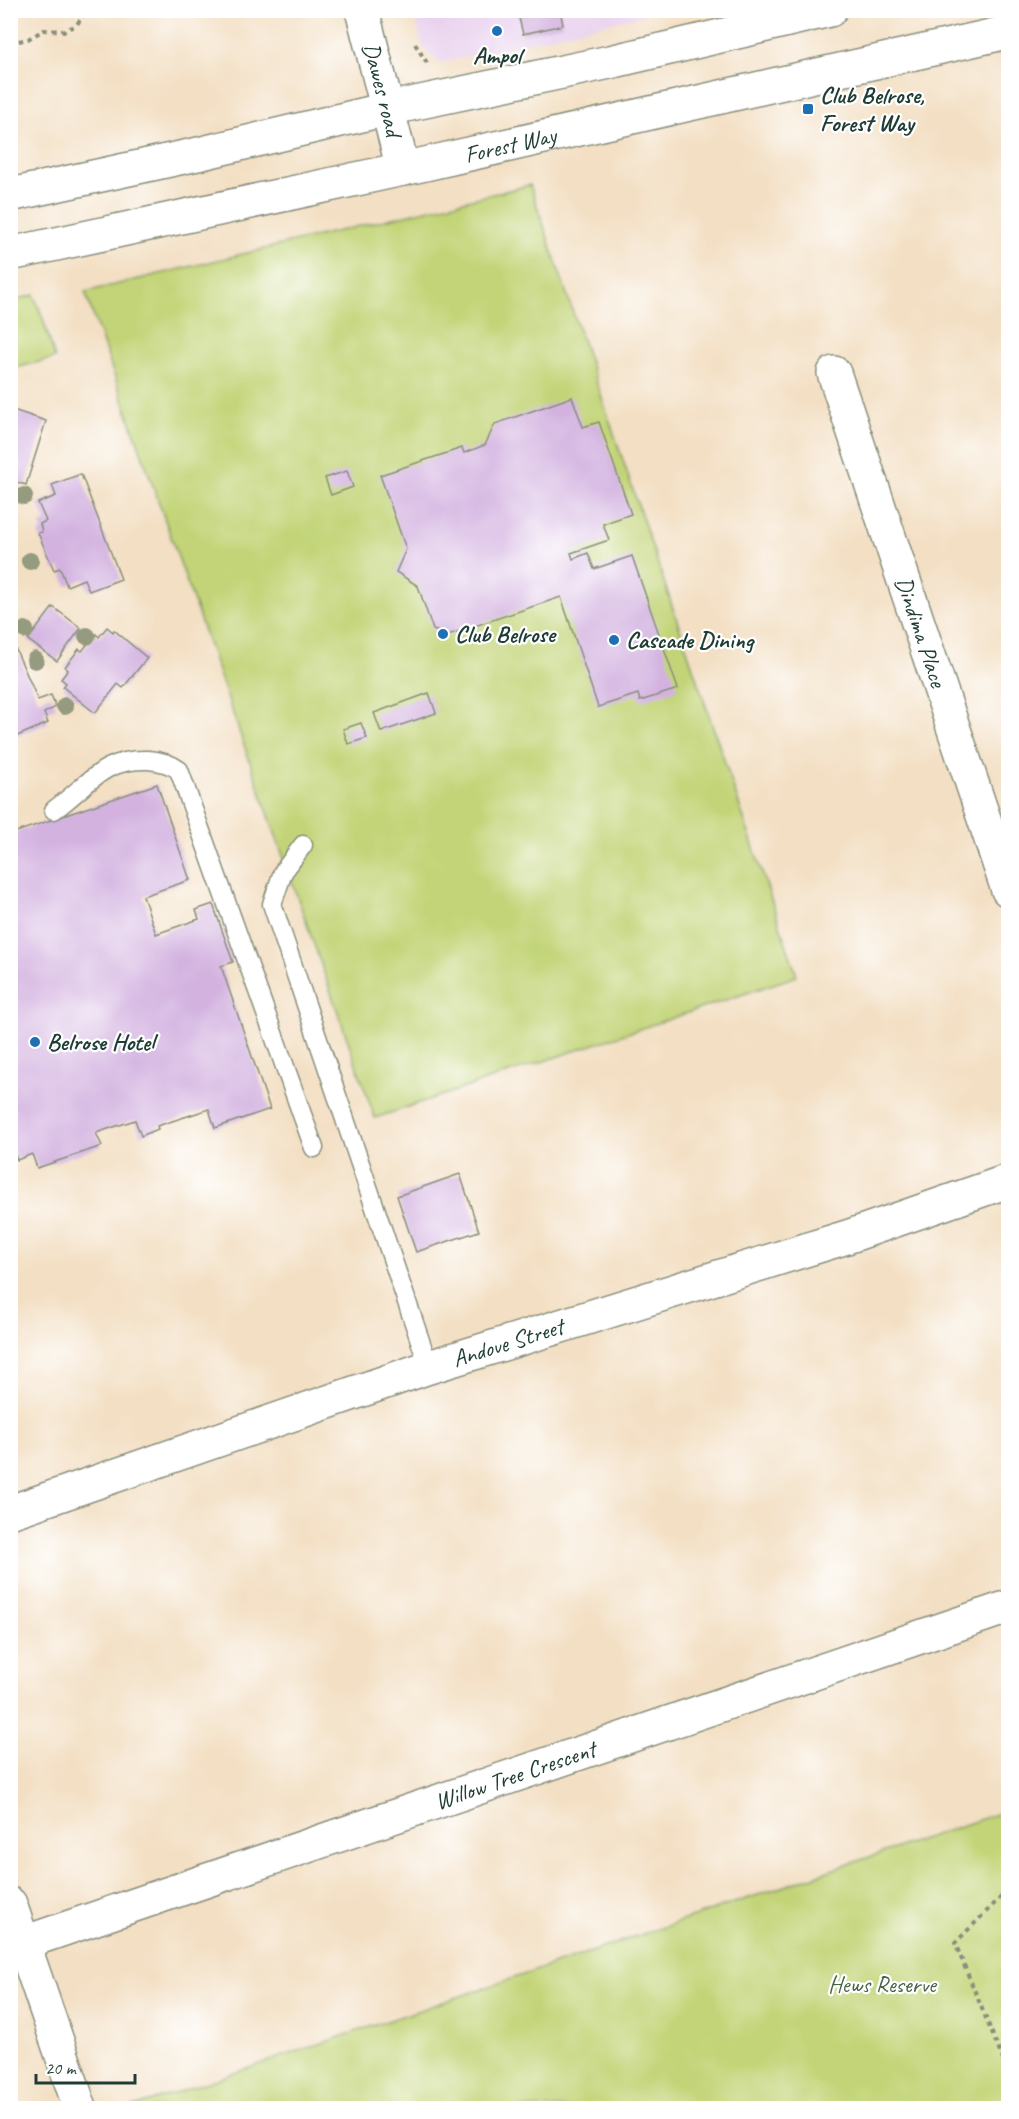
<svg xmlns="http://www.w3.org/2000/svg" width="1019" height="2119" viewBox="0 0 1019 2119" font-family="Caveat,sans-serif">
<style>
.built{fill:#e9d2ee}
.green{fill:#c2d477;stroke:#708856;stroke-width:1.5}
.building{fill:#d3b2e0}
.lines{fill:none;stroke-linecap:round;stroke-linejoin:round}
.service-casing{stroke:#898e7c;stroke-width:21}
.minor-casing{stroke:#898e7c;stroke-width:36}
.tertiary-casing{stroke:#898e7c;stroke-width:36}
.primary-casing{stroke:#898e7c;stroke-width:36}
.path{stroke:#898e7c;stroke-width:4;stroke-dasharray:4.5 4.5;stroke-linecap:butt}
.service{stroke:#fff;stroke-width:18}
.minor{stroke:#fff;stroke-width:33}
.tertiary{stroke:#fff;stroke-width:33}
.primary{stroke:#fff;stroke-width:33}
.tree{fill:#959b7e}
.poi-dot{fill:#1f6fb2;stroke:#fff;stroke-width:2}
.labels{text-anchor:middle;stroke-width:4.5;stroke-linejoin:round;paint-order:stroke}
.poi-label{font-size:24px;font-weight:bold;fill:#1f3d34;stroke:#fff;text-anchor:start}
.street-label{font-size:24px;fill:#1f3d34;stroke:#fff}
.park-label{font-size:24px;fill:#486345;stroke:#fff}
</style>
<rect width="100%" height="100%" fill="#fff"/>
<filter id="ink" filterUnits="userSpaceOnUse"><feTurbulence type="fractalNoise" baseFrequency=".0167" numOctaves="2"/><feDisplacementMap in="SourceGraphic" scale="12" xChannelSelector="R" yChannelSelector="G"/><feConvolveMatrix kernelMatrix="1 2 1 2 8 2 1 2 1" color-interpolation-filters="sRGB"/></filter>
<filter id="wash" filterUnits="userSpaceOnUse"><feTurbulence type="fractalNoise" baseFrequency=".008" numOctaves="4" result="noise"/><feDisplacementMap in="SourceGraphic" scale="24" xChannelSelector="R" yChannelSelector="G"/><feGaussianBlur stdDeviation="1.35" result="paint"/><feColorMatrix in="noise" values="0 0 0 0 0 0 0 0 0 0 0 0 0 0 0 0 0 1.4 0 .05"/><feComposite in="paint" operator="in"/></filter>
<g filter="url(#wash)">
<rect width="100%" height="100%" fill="#f3dfc3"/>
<!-- built -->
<path class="built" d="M642,10L643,15L440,63L423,47L413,11Z"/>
<!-- green -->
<path class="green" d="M530,185L797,976L375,1118L85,292Z
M34,295L43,319L55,358L11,369V301Z
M1008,1810V2108H131Z"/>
<g id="blocks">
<!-- building -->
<path class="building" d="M517,10H560L563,25L523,34Z
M572,397L583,427L599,422L631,514L603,524L609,540L571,553L573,559L588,553L594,569L632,556L678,689L640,701L638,694L598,707L561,597L448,635L433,630L418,586L396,572L406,549L380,475L462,448L464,453L485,445L495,424Z
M10,409L46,421L26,485L13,481L11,489Z
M347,471L353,487L331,495L325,478Z
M81,474L121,579L89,591L84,579L67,586L60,568L54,570L38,533L42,532L40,524L46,521L38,503L56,496L52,485Z
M53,607L81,628L57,661L28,640Z
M107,627L113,632L114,630L147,658L123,688L118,684L95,713L63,687L66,683L61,679L68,670L65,667L79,649L82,651L96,634L99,637Z
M10,636L38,700L51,695L56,707L44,713L48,723L10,739Z
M429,693L436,713L381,732L374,713Z
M361,723L367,738L348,744L343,729Z
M157,784L190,880L143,896L156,934L199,919L196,910L213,904L233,962L221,966L270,1109L215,1128L209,1109L157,1126L158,1129L141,1136L135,1120L96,1133L102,1146L37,1168L32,1154L17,1160L10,1142V834Z
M460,1174L479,1231L416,1252L397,1196Z"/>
</g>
</g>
<g filter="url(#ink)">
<use href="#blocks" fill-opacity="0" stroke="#898e7c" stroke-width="1.5"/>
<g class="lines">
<defs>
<path id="service" d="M54,810C88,786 102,758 148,760C159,761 170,763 179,770L314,1148
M303,845L283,872L272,904L429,1367"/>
<g id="minor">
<path id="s1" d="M362,10L403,169"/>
<path id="s2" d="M834,373L1008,890"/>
<path id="s3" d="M10,1512L429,1367L847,1237L1008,1181"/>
<path id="s4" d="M23,1943L1008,1607"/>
</g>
<path id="tertiary" d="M10,1904L80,2108"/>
<g id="primary">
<path d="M10,195L198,154L387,109L610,62L830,10"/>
<path id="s5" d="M10,254L403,169L1008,32"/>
</g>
</defs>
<!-- service casing -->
<use href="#service" class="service-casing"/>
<!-- minor casing -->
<use href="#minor" class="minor-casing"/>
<!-- tertiary casing -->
<use href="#tertiary" class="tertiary-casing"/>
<!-- primary casing -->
<use href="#primary" class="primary-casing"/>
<!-- path -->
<path class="path" d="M10,43L28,39L44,30L65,31L77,24L88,10
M415,44L429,66
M10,1160V1168
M10,1225L11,1226
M1008,1890L955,1943L1008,2072"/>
<!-- service -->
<use href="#service" class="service"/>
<!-- minor -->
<use href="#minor" class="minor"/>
<!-- tertiary -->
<use href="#tertiary" class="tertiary"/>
<!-- primary -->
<use href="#primary" class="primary"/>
</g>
<!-- trees -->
<g class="tree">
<circle cx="24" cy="496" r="9"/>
<circle cx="30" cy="561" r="9"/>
<circle cx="25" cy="630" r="9"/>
<circle cx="87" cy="636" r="9"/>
<circle cx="35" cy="660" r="9"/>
<circle cx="65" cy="706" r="9"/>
</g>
</g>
<!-- markers -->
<g class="poi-dot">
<circle cx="497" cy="31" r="6"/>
<rect x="802" y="103" width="12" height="12" rx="3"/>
<circle cx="443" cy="634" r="6"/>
<circle cx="614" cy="640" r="6"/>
<circle cx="35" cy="1042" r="6"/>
</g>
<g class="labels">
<!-- poi labels -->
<g class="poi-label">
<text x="497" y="63" text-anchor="middle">Ampol</text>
<text x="820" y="103">Club Belrose,<tspan x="820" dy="28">Forest Way</tspan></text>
<text x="455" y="642">Club Belrose</text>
<text x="626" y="648">Cascade Dining</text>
<text x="47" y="1050">Belrose Hotel</text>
</g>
<!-- street labels -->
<g class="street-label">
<text dy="8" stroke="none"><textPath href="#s1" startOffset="82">Dawes road</textPath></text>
<text dy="8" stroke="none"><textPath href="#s5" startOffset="512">Forest Way</textPath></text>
<text dy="8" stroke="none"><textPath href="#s2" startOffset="273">Dindima Place</textPath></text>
<text dy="8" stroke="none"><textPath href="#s3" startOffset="526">Andove Street</textPath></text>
<text dy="8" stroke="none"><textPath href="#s4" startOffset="520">Willow Tree Crescent</textPath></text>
</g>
<!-- park labels -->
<g class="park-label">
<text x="882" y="1992">Hews Reserve</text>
</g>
</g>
<!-- margin -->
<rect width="1019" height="2119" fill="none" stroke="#fff" stroke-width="36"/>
<!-- scale -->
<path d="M36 2074v9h99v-9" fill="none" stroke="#1f3d34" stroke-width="3"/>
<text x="45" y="2074" font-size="18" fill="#1f3d34" stroke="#ffffff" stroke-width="4.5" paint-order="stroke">20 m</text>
</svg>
